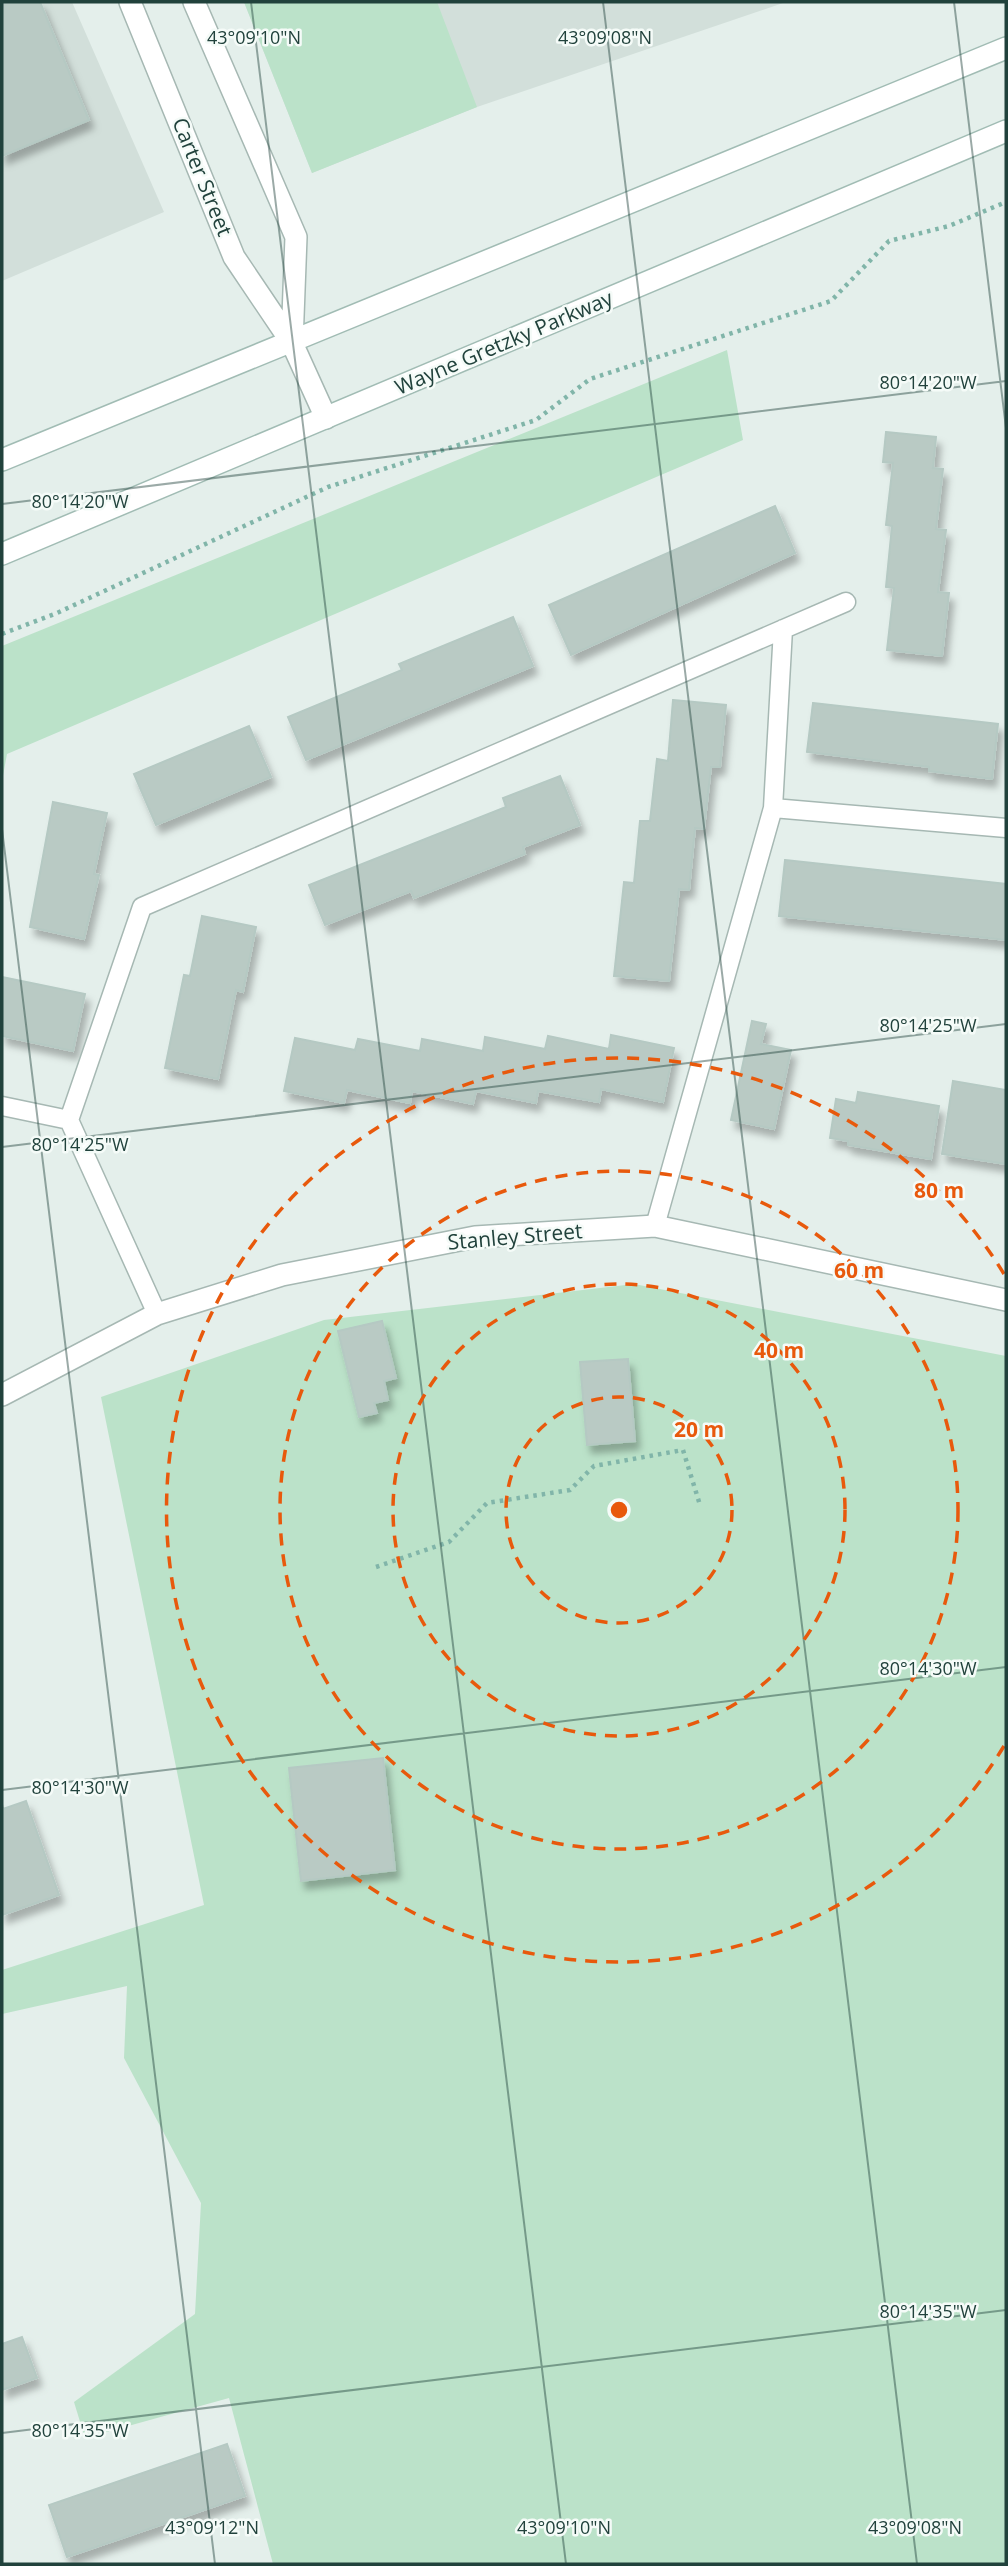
<svg xmlns="http://www.w3.org/2000/svg" width="1008" height="2566" viewBox="0 0 1008 2566" font-family="'Open Sans',sans-serif">
<style>
.built{fill:#d2dfda}
.green{fill:#bbe2c9}
.building{fill:#b9cac4;stroke:#b5c9c3;stroke-width:2;filter:url(#shadow)}
.lines{fill:none;stroke-linecap:round;stroke-linejoin:round}
.service-casing{stroke:#a6b8b3;stroke-width:21}
.tertiary-casing{stroke:#a6b8b3;stroke-width:24}
.secondary-casing{stroke:#a1bcb4;stroke-width:24}
.path{stroke:#81b5a9;stroke-width:4.5;stroke-dasharray:3.5 5;stroke-linecap:butt}
.service{stroke:#fff;stroke-width:18}
.tertiary{stroke:#fff;stroke-width:21}
.secondary{stroke:#fff;stroke-width:21}
.ticks{fill:none;stroke:#21423c;stroke-width:2;stroke-opacity:0.45}
.ring{fill:none;stroke:#e8590c;stroke-width:3.5;stroke-dasharray:12 9}
.labels{text-anchor:middle;stroke-width:5;stroke-linejoin:round;paint-order:stroke}
.street-label{font-size:21px;fill:#21423c;stroke:#f5fbf8}
.ticks-label{font-size:18px;text-anchor:middle;fill:#21423c;stroke:#f5fbf8;stroke-width:5;stroke-linejoin:round;paint-order:stroke}
.centre{fill:#e8590c;stroke:#f5fbf8;stroke-width:3.5}
.ring-label{font-size:21px;text-anchor:middle;font-weight:bold;fill:#e8590c;stroke:#f5fbf8;stroke-width:5;stroke-linejoin:round;paint-order:stroke}
</style>
<defs>
<filter id="shadow"><feDropShadow dx="4.5" dy="8" stdDeviation="3.5" flood-color="#0004"/></filter>
</defs>
<rect width="100%" height="100%" fill="#e4efeb"/>
<!-- built -->
<path class="built" d="M2,2H72L164,212L2,281Z
M244,2H786L477,107L312,173Z"/>
<!-- green -->
<path class="green" d="M244,2H437L477,107L312,173Z
M727,350L743,440L7,754L2,781V646Z
M634,1284L1006,1356V2564H273L229,2398L85,2438L74,2402L195,2314L201,2203L124,2058L127,1986L2,2014V1970L204,1905L101,1397L324,1320Z"/>
<!-- building -->
<path class="building" d="M2,2H40L89,120L2,156Z
M886,432L936,437L933,468L943,469L936,529L946,530L938,592L949,593L942,656L887,650L894,588L886,587L892,526L886,525L893,463L883,462Z
M775,506L795,553L571,655L549,605Z
M513,617L533,666L306,760L288,717L402,670L399,664Z
M673,700L726,705L720,767H711L704,829L695,828L689,890L679,889L669,981L614,976L624,882L634,883L640,821H650L657,759L668,761Z
M813,703L998,724L992,779L929,771V767L807,752Z
M249,726L271,777L156,825L134,774Z
M560,776L580,825L523,847L525,854L414,898L411,891L325,925L309,885L506,807L503,798Z
M53,802L107,813L94,874L99,875L84,939L30,927Z
M785,860L1006,884V940L779,916Z
M202,916L256,927L243,992L236,990L218,1079L165,1068L184,975L190,976Z
M2,977L85,994L73,1051L2,1036Z
M752,1021L766,1024L761,1044L791,1050L774,1129L731,1120Z
M611,1035L674,1048L663,1102L601,1089L599,1102L538,1091L536,1103L476,1091L473,1104L412,1091L410,1103L347,1090L344,1103L284,1091L295,1038L355,1050L358,1039L420,1051L422,1039L483,1051L485,1037L545,1049L548,1036L609,1049Z
M953,1081L1006,1090V1164L942,1154Z
M858,1092L939,1106L931,1159L848,1145V1141L830,1138L836,1099L856,1103Z
M382,1321L396,1378L384,1381L388,1400L374,1403L377,1413L359,1417L338,1331Z
M628,1359L635,1441L587,1445L580,1362Z
M383,1758L395,1870L301,1881L289,1768Z
M26,1801L59,1895L2,1915V1804L3,1809Z
M22,2337L37,2378L2,2390V2344Z
M227,2444L245,2496L67,2557L49,2505Z"/>
<g class="lines">
<defs>
<path id="service" d="M773,808L1006,828
M2,1106L69,1120
M655,1226L773,808L783,629
M157,1314L69,1120L142,907L846,602"/>
<path id="tertiary" d="M130,2L234,257L292,343L326,418
M194,2L296,237L292,343
M2,1395L157,1314L282,1275L475,1237L655,1226L1006,1300"/>
<path id="secondary" d="M2,460L1006,48
M2,554L1006,131"/>
</defs>
<!-- service casing -->
<use href="#service" class="service-casing"/>
<!-- tertiary casing -->
<use href="#tertiary" class="tertiary-casing"/>
<!-- secondary casing -->
<use href="#secondary" class="secondary-casing"/>
<!-- path -->
<path class="path" d="M2,634L57,613L328,487L536,420L590,379L831,301L889,241L949,226L1006,202
M376,1567L449,1542L487,1503L570,1490L594,1466L683,1450L700,1505"/>
<!-- service -->
<use href="#service" class="service"/>
<!-- tertiary -->
<use href="#tertiary" class="tertiary"/>
<!-- secondary -->
<use href="#secondary" class="secondary"/>
</g>
<!-- ticks -->
<path class="ticks" d="M251,2L566,2564M603,2L917,2564M954,2L1006,428M2,504L1006,381M2,829L215,2564M2,1147L1006,1024M2,1790L1006,1667M2,2433L1006,2310"/>
<!-- distance rings -->
<g class="ring">
<circle cx="619" cy="1510" r="113"/>
<circle cx="619" cy="1510" r="226"/>
<circle cx="619" cy="1510" r="339"/>
<path d="M1004 1746A452 452 0 1 1 1004 1274"/>
</g>
<g class="labels">
<!-- street labels -->
<g class="street-label">
<text transform="translate(202 177) rotate(68)" y="7">Carter Street</text>
<text transform="translate(504 343) rotate(-23)" y="7">Wayne Gretzky Parkway</text>
<text transform="translate(515 1237) rotate(-5)" y="7">Stanley Street</text>
</g>
</g>
<g class="ticks-label">
<text x="254" y="44">43°09'10"N</text>
<text x="605" y="44">43°09'08"N</text>
<text x="928" y="389">80°14'20"W</text>
<text x="80" y="508">80°14'20"W</text>
<text x="928" y="1032">80°14'25"W</text>
<text x="80" y="1151">80°14'25"W</text>
<text x="928" y="1675">80°14'30"W</text>
<text x="80" y="1794">80°14'30"W</text>
<text x="928" y="2318">80°14'35"W</text>
<text x="80" y="2437">80°14'35"W</text>
<text x="212" y="2534">43°09'12"N</text>
<text x="564" y="2534">43°09'10"N</text>
<text x="915" y="2534">43°09'08"N</text>
</g>
<circle cx="619" cy="1510" r="10" class="centre"/>
<g class="ring-label">
<text x="939" y="1198">80 m</text>
<text x="859" y="1278">60 m</text>
<text x="779" y="1358">40 m</text>
<text x="699" y="1437">20 m</text>
</g>
<!-- border -->
<rect width="1008" height="2566" fill="none" stroke="#21423c" stroke-width="7"/>
</svg>
